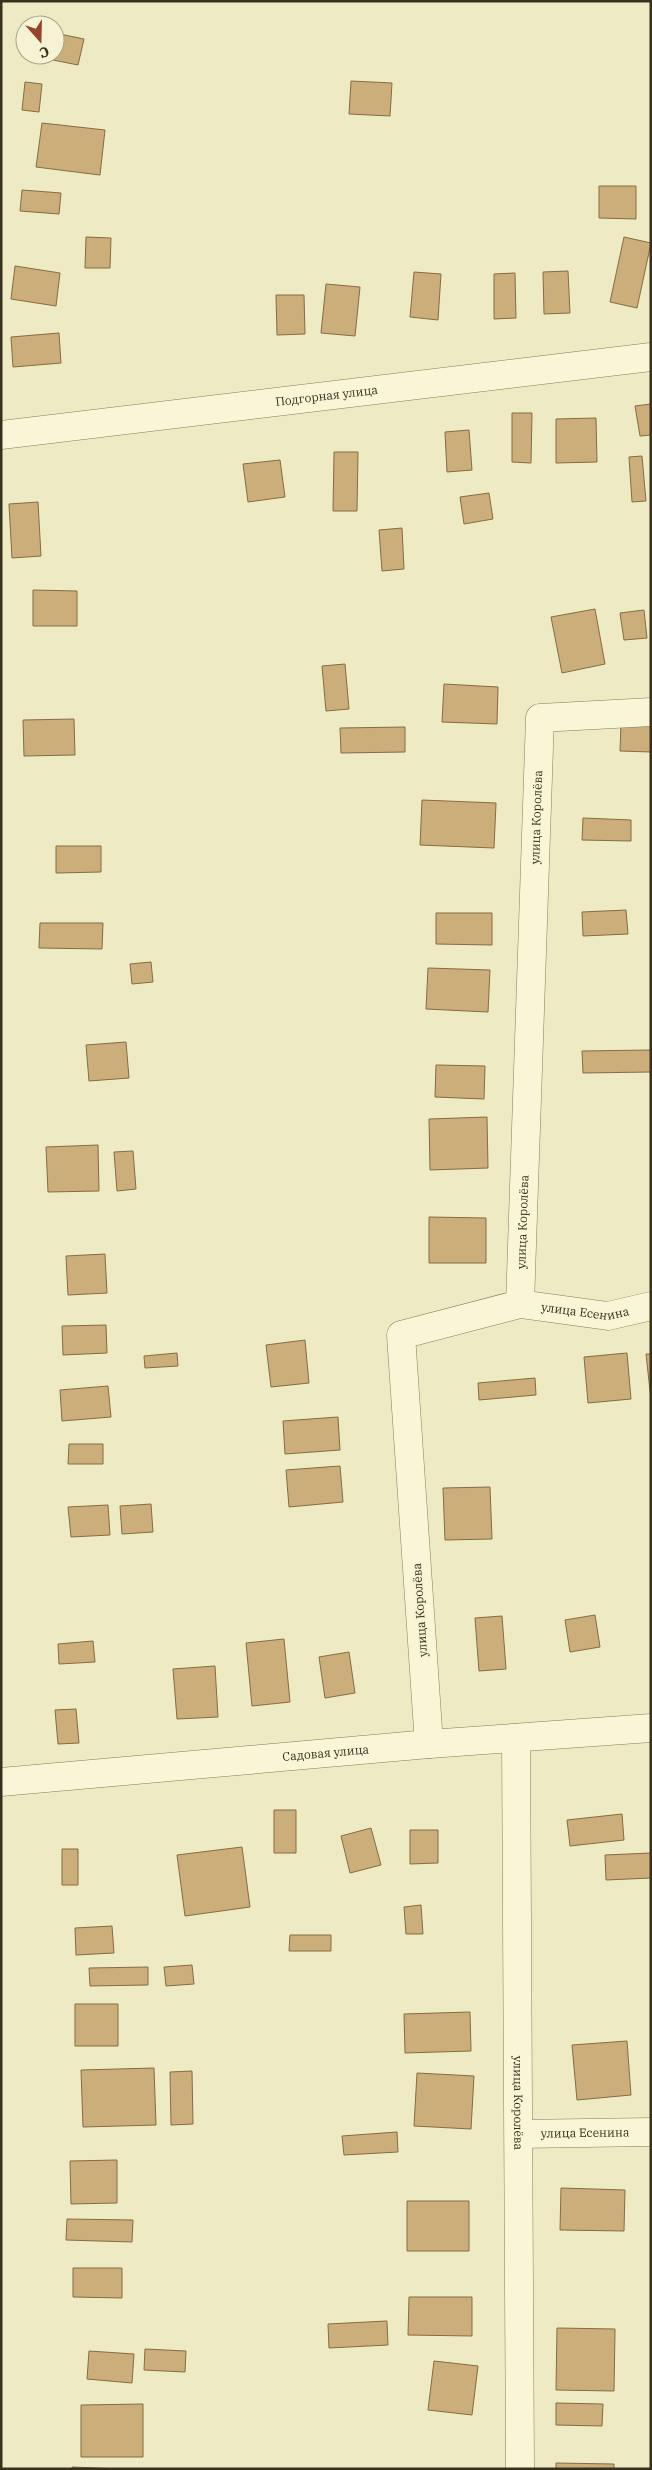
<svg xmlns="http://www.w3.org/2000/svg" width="652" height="2470" viewBox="0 0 652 2470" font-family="'IBM Plex Serif',serif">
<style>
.building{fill:#cbae7a;stroke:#866c41}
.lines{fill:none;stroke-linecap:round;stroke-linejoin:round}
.minor-casing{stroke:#877c5b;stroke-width:29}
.minor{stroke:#f8f6d7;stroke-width:28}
.labels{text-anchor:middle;stroke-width:4;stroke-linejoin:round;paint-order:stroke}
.street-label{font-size:12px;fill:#38301e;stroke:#f5f3d3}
</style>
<rect width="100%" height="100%" fill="#edeac4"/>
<!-- building -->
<path class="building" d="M55,33L84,39L78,65L38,57V55H55Z
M351,81L392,83L390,116L349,114Z
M25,82L42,84L39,112L22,110Z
M42,123L105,130L100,175L36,167Z
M599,186H636V219L599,218Z
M22,190L61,193L59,214L20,211Z
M86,237L111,238L110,268H85Z
M624,237L651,243L637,308L610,302Z
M15,266L60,273L56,306L11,299Z
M568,271L570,313L544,314L543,272Z
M414,272L441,274L438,320L410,317Z
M515,273L516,318L494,319V274Z
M326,284L360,287L355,336L321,333Z
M276,295H304L305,334L277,335Z
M59,333L61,363L13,367L11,337Z
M651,404V435L640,436L635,406Z
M512,413H532L531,463L512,462Z
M596,418L597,462L556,463V419Z
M469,430L472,470L447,472L445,432Z
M334,452H358L357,511H333Z
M642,456L646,501L632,502L629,457Z
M280,460L285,497L248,502L243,464Z
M489,493L493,519L464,524L460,497Z
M38,502L41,556L12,558L9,504Z
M402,528L404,569L382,571L379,530Z
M33,590L77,591V626H33Z
M595,609L605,664L562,673L551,617Z
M644,610L647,638L624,640L620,613Z
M345,664L349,709L326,711L322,666Z
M444,684L498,687L497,724L442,722Z
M74,719L75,755L24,756L23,720Z
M621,723L651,724V752L620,751Z
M405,727V752L341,753L340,728Z
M422,800L496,803L494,848L420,845Z
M583,818L631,820V841L582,840Z
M56,846H101V872L56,873Z
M626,910L628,934L583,936L582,912Z
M436,913H492V945L436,944Z
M40,923H103L102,949L39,948Z
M151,962L153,982L132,984L130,964Z
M428,968L490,970L488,1012L426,1009Z
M126,1042L129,1078L89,1081L86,1045Z
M651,1050V1072L583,1073L582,1051Z
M436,1065L485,1066L484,1099L435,1097Z
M487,1117L488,1168L430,1170L429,1119Z
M98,1145L99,1191L48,1192L46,1147Z
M133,1151L136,1189L117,1191L114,1152Z
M429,1217L486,1218V1263H429Z
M105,1254L107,1293L68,1295L66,1256Z
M106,1325L107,1353L63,1355L62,1326Z
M305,1340L309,1383L271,1387L266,1345Z
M177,1353L178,1366L145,1368L144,1356Z
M627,1353L631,1399L588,1403L584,1357Z
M646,1354H651V1400Z
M535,1378L536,1395L479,1400L478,1383Z
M108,1386L111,1417L62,1421L60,1390Z
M338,1417L340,1450L285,1454L283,1421Z
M69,1444H103V1464H68Z
M340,1466L343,1502L289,1507L286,1470Z
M490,1487L492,1539L445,1540L443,1488Z
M151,1504L153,1532L122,1534L120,1506Z
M108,1505L110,1535L71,1537L68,1507Z
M595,1615L600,1647L570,1652L565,1620Z
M502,1616L506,1669L479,1671L475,1618Z
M284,1639L290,1702L252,1706L246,1643Z
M93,1641L95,1662L59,1664L58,1644Z
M349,1652L355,1693L325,1698L319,1657Z
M215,1666L218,1717L177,1719L173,1669Z
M76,1709L79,1743L58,1744L55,1710Z
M274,1810H296V1853H274Z
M622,1814L624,1840L570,1846L567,1820Z
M371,1828L381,1865L350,1873L341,1836Z
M410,1830H438V1863L410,1864Z
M242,1847L250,1907L185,1916L177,1855Z
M62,1849H78V1885H62Z
M651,1853V1878L606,1880L605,1855Z
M421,1905L423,1934H406L404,1907Z
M112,1926L114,1953L76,1955L75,1928Z
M290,1935H331V1951H289Z
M192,1965L194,1984L166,1986L164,1967Z
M148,1967V1985L90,1986L89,1968Z
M75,2004H118V2046H75Z
M470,2012L471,2051L405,2053L404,2014Z
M627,2041L631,2095L577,2100L572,2045Z
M154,2068L156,2125L83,2127L81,2070Z
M192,2071L193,2124L171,2125L170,2072Z
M417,2073L474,2076L471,2129L414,2126Z
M397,2132L398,2152L344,2155L342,2136Z
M117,2160V2203L71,2204L70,2161Z
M561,2188L625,2190L624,2231L560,2230Z
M407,2201H469V2251H407Z
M67,2219L133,2220L132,2242L66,2240Z
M73,2268H122V2298L73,2297Z
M409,2297H472V2336L408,2335Z
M387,2321L388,2345L329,2348L328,2324Z
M557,2328L615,2329L614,2391L556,2390Z
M145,2349L186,2351L185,2372L144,2370Z
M89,2351L134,2354L132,2383L87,2379Z
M434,2361L478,2366L472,2415L428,2410Z
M556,2403L603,2404L602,2426L556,2425Z
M143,2404V2457H81V2405Z
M556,2463L614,2464V2469H556Z
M72,2467L121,2469H72Z"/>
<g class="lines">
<defs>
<g id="minor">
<path id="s1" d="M1,435L651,357"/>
<path id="s2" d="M520,1304L608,1316L651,1306"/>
<path id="s3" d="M516,1738L520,2469"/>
<path id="s4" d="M429,1744L401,1335L520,1304L540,718L651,712"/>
<path id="s5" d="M1,1782L429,1744L651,1728"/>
<path id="s6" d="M519,2134L651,2132"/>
</g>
</defs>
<!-- minor casing -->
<use href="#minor" class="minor-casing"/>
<!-- minor -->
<use href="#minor" class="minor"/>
</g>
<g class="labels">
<!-- street labels -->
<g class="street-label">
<text dy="4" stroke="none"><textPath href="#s1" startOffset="328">Подгорная улица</textPath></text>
<text dy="4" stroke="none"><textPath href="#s4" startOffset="1020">улица Королёва</textPath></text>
<text dy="4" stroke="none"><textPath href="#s4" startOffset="615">улица Королёва</textPath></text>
<text dy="4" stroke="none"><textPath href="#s2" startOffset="66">улица Есенина</textPath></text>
<text transform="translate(420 1610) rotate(-94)" y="4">улица Королёва</text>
<text dy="4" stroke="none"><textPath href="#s5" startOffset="326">Садовая улица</textPath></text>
<text dy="4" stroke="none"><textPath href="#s3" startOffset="365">улица Королёва</textPath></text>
<text dy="4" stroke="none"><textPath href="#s6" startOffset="66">улица Есенина</textPath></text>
</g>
</g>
<!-- border -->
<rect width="652" height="2470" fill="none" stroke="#38301e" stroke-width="5"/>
<!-- north arrow -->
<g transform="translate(40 40) rotate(160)"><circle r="24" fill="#f5f3d3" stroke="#a9a58b"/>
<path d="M0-4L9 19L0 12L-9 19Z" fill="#95432c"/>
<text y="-8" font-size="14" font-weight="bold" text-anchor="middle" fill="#38301e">С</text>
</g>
</svg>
